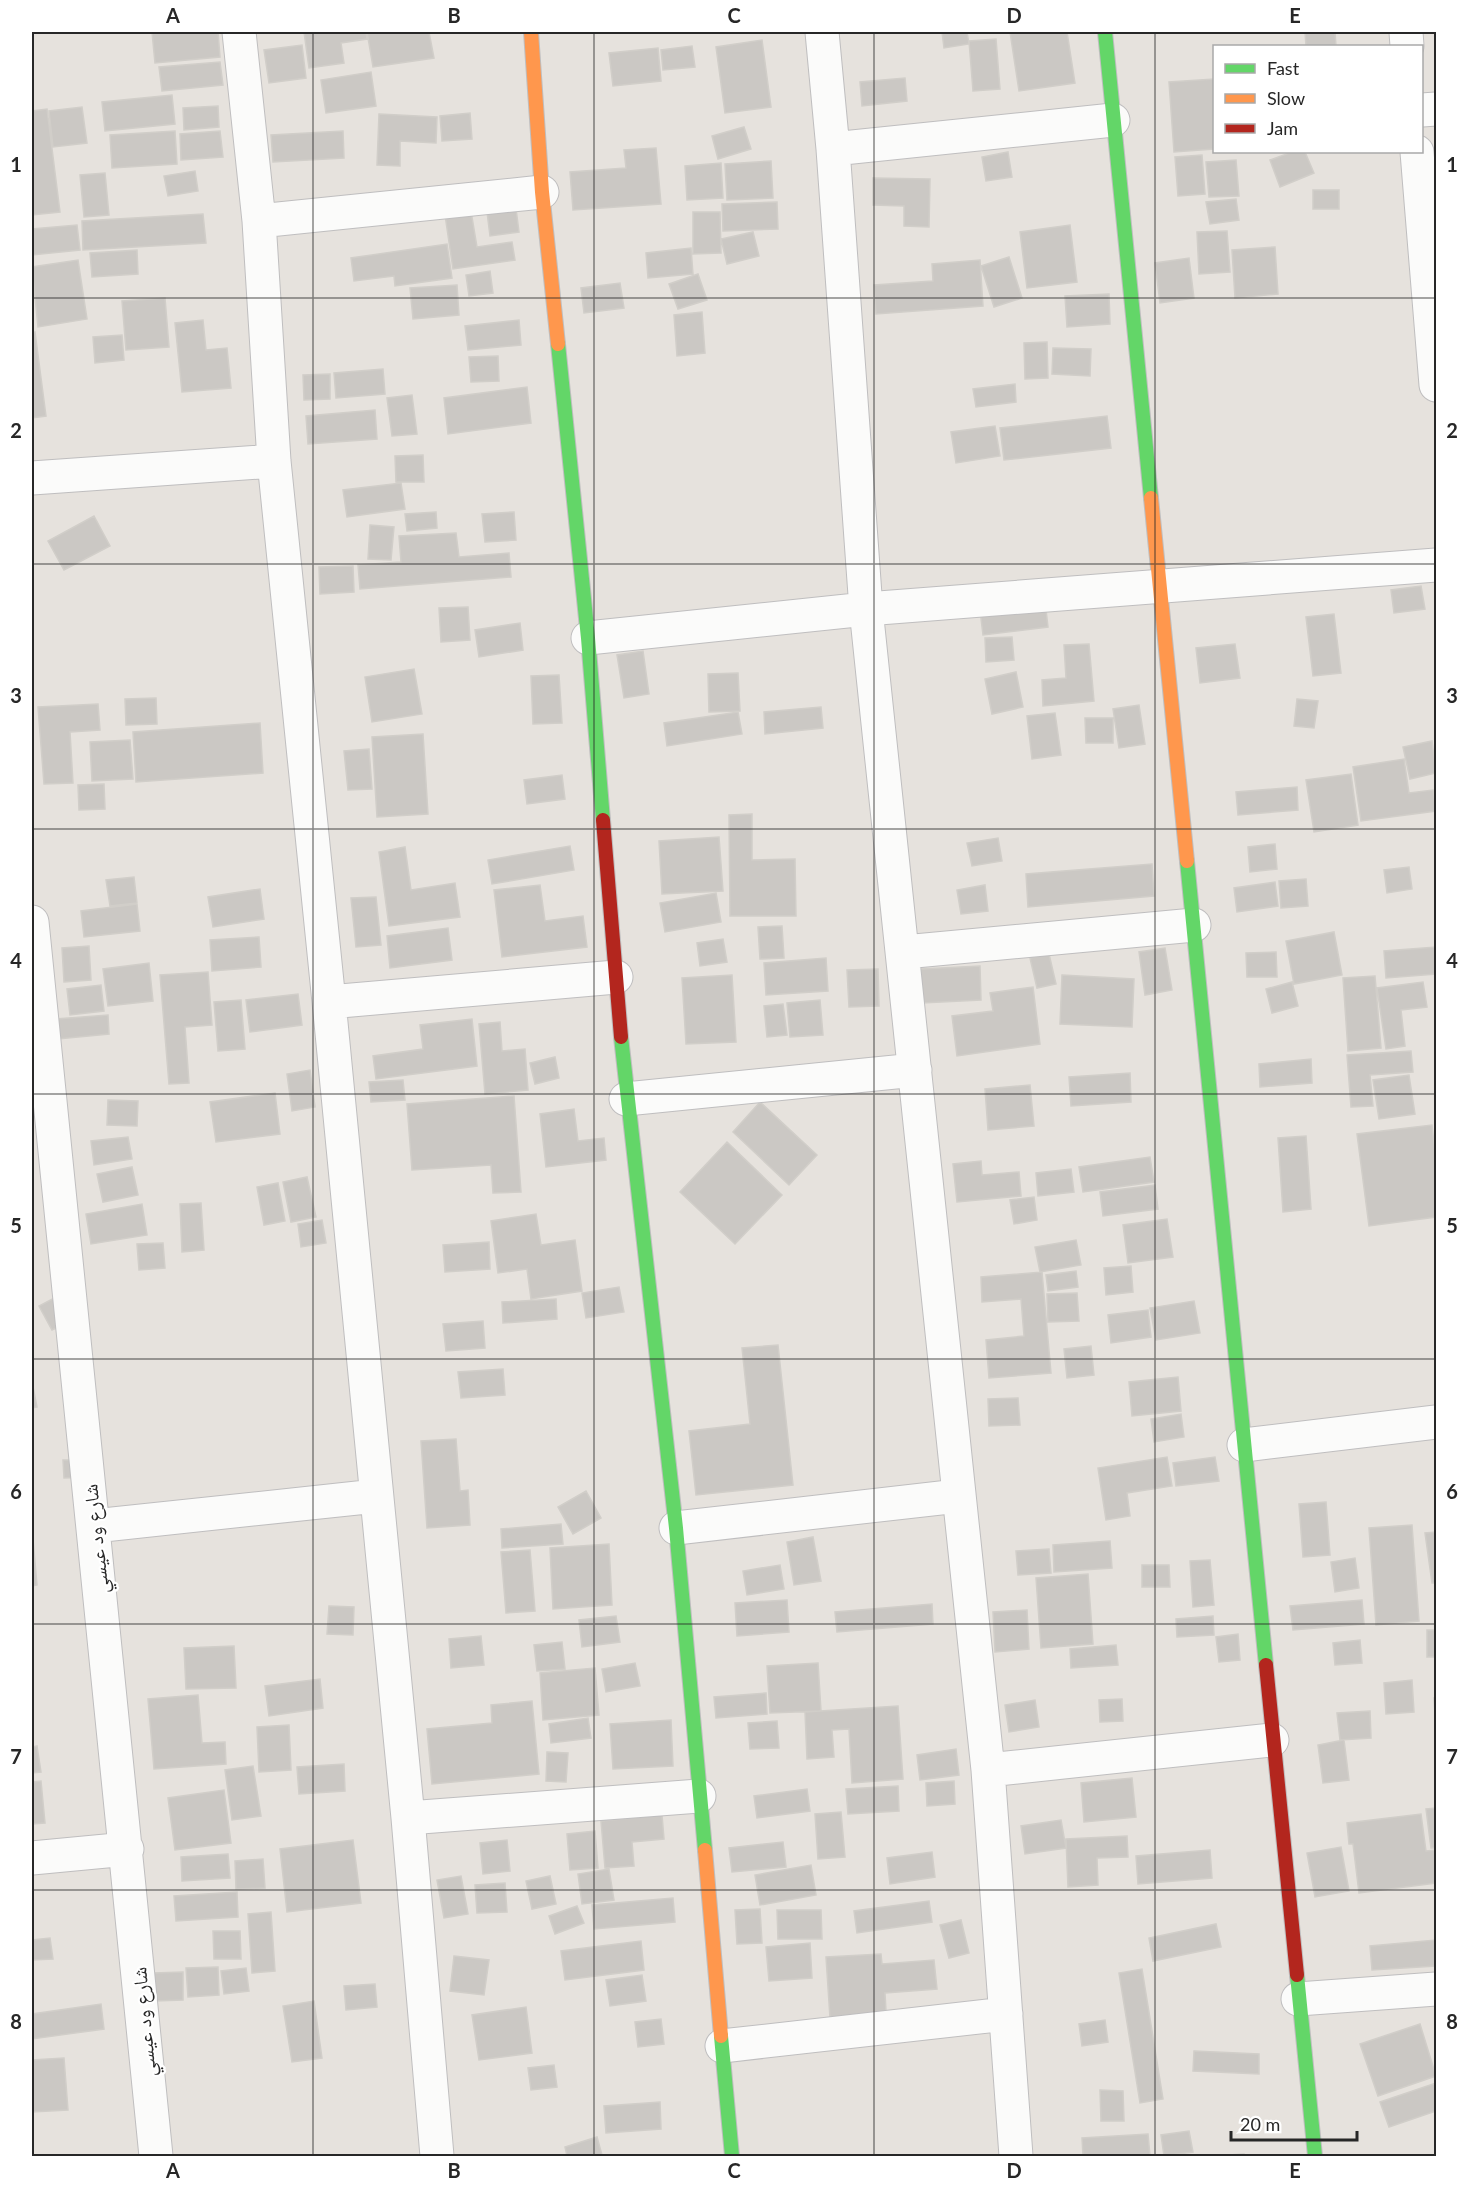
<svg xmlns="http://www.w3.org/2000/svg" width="1468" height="2188" viewBox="0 0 1468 2188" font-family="Lato,'Noto Naskh Arabic',sans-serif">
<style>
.building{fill:#cbc8c4;stroke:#d1cec9;stroke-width:1.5}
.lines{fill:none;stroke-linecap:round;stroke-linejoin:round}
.street-casing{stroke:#bfbebf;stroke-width:35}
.fast-casing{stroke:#bfbebf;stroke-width:16}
.slow-casing{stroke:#bfbebf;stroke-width:16}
.jam-casing{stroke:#bfbebf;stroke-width:16}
.street{stroke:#fbfbfa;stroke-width:33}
.fast{stroke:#63d668;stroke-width:14}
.slow{stroke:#ff974d;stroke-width:14}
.jam{stroke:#b3261e;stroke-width:14}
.grid{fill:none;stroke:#272727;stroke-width:1.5;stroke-opacity:0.55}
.labels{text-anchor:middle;stroke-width:4.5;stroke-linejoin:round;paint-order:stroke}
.street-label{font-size:20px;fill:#272727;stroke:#fff}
.neatline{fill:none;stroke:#272727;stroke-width:2}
.grid-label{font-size:20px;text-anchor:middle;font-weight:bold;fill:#272727}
</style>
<rect width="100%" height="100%" fill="#e6e2dd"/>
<!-- building -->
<path class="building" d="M152,32H218L220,57L155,63Z
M304,32H366L367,39L341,43L344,63L309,68Z
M367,32H429L434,58L373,67Z
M942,32H967L969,44L944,48Z
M1010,32H1067L1075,83L1019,91Z
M1305,32H1335L1336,46H1306Z
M996,39L1000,89L973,91L969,41Z
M762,40L771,107L725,113L716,47Z
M302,45L306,78L269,83L264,50Z
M692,46L695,67L663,70L661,50Z
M658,48L661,81L613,86L609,53Z
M220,62L223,85L162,91L159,67Z
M371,72L376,106L326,113L321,80Z
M905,78L907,101L862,106L860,82Z
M1214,79V149L1174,152L1169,82Z
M172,95L175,124L105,131L102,102Z
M218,106L219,127L184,130L183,108Z
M82,107L87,143L53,147L49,111Z
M47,109L60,212L32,215V111Z
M470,113L472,139L442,141L440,116Z
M379,114L437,117L436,143L400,141V166L377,165Z
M744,127L751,149L718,159L712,136Z
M175,131L177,164L112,168L110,135Z
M220,131L223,157L181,160L180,134Z
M343,131L344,158L273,162L271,135Z
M656,148L661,204L573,210L570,172L626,168L624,150Z
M1008,152L1012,177L986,181L982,157Z
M1292,152H1305L1314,173L1280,187L1270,160Z
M1202,155L1205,194L1178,196L1175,157Z
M1236,160L1239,196L1209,197L1206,162Z
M771,161L773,198L727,200L725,164Z
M721,163L723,198L687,200L685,166Z
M195,171L198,191L168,196L164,176Z
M105,173L109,215L84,217L80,175Z
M873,178L930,179L929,227L904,226V206L873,205Z
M1313,190H1339V209H1313Z
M514,193L519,232L490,236L485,196Z
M1236,199L1239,220L1210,224L1206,202Z
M777,202L778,229L723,231L722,204Z
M471,211L477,247L512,242L515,260L453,269L445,215Z
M693,212H720L721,253L693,254Z
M203,214L206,243L83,250L82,221Z
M77,225L80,250L32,255V229Z
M1070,225L1077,282L1027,288L1020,232Z
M1227,231L1230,272L1199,274L1197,232Z
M753,232L759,256L727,264L721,239Z
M447,244L452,278L395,286L394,276L354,281L351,258Z
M1275,247L1278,294L1235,298L1232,250Z
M691,248L693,274L648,278L646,253Z
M137,250L138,274L92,277L90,253Z
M1009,257L1022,298L994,307L981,266Z
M1189,258L1194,298L1160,303L1155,263Z
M78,260L87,319L38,327L32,267Z
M980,260L983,306L876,314L874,285L933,281L932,264Z
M490,271L493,293L469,296L466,275Z
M698,274L707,300L678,309L669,284Z
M620,283L624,308L584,313L581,288Z
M457,285L459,315L413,319L410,288Z
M1109,294L1110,324L1067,327L1065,296Z
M165,298L169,347L126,350L122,301Z
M702,312L705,353L677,356L674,315Z
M203,320L206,350L227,348L231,388L182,392L175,323Z
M519,320L521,345L468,350L465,326Z
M35,332L46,416L32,418V333Z
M122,335L124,360L95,363L93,337Z
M1047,342L1048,378L1025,379L1024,343Z
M1053,348L1091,349L1090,376L1052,374Z
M498,356L499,381L471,382L469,357Z
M383,369L385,394L336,398L334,373Z
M330,374V399L304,400L303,375Z
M1015,384L1016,402L976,407L973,389Z
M527,387L531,423L448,434L444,398Z
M412,395L417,434L392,436L387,398Z
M375,410L377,439L308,444L306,416Z
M1107,416L1111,448L1004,460L1000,428Z
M995,426L1000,456L956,463L951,432Z
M423,455L424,482H396L395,456Z
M401,483L405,509L347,517L343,490Z
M436,512L437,528L407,531L405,514Z
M514,512L516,540L485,542L482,514Z
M94,516L110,546L64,570L48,541Z
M370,525L394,527L391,560L368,559Z
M456,533L459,557L509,553L511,577L360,589L358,565L401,562L399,536Z
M353,566L354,592L320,594L319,567Z
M1421,586L1425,609L1394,613L1391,590Z
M1045,601L1048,627L983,635L980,610Z
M468,607L470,640L441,642L439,608Z
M1334,614L1341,673L1313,676L1306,617Z
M520,623L523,650L479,657L475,630Z
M1012,637L1014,660L986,662L985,638Z
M1089,644L1094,701L1043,706L1042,680L1066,678L1064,645Z
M1235,644L1240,678L1200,683L1196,648Z
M643,651L649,694L624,698L617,655Z
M414,669L422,714L372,722L365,677Z
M1016,672L1023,707L992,714L985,679Z
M738,673L740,711L709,712L708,674Z
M559,675L562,723L533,724L531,676Z
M156,698L157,724L126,725L125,699Z
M1297,699L1318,701L1314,728L1294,726Z
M98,704L100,730L70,732L73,783L44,784L38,707Z
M1139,705L1145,744L1119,748L1113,709Z
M821,707L823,728L765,734L764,712Z
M738,712L742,734L667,746L664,723Z
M1055,713L1061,755L1032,759L1027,716Z
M1085,718H1113V743H1086Z
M260,723L263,773L136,782L133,732Z
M423,734L428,814L377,817L372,737Z
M130,740L133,779L92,781L90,742Z
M1432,741L1436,773L1410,779L1403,747Z
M369,749L372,789L348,790L344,751Z
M1404,759L1409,793L1433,790L1436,811L1361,821L1353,767Z
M1351,774L1358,825L1314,832L1306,780Z
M562,775L565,799L527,804L524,780Z
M104,784L105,809L79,810L78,785Z
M1297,787L1298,810L1238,815L1236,792Z
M752,814V860L795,859L796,916H730L729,815Z
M719,837L723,891L662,894L659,841Z
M998,838L1002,861L972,866L967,843Z
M1275,844L1277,869L1250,872L1248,847Z
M570,846L574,870L492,884L488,860Z
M405,847L411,890L455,883L460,917L389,926L379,852Z
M1152,864L1154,896L1028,907L1026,874Z
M1409,867L1412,889L1387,893L1384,870Z
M134,877L137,903L110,906L106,880Z
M1306,879L1308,906L1281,908L1279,881Z
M1275,882L1278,906L1237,912L1234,888Z
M540,885L545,921L583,916L587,947L502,957L494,890Z
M985,885L988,911L961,914L957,890Z
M260,889L264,919L213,927L208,897Z
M716,893L721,922L665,932L660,903Z
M376,897L381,945L356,947L351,898Z
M137,904L140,931L84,937L81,911Z
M782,926L784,958L760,959L758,927Z
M448,928L452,960L390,968L387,936Z
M1334,932L1342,975L1294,984L1286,941Z
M259,937L261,967L212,971L210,940Z
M723,939L727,962L700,966L697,943Z
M89,946L91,980L64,982L62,948Z
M1436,947V974L1386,978L1384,951Z
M1165,948L1172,990L1145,995L1139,952Z
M1276,952L1277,977H1247L1246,953Z
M1049,954L1056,984L1037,988L1030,958Z
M826,958L828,991L766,995L764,963Z
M149,963L153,1001L108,1006L103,969Z
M980,966L981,1000L922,1003L921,969Z
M878,969L879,1006L849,1007L847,970Z
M208,972L212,1025L185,1027L189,1083L169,1084L160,975Z
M732,975L736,1042L686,1044L682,978Z
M1062,975L1134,979L1132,1027L1060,1024Z
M1375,976L1381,1048L1348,1051L1343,978Z
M1292,982L1298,1006L1272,1013L1266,989Z
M1423,982L1427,1007L1401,1010L1405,1046L1386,1049L1377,988Z
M101,985L104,1011L70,1015L67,989Z
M1033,987L1040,1044L957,1056L952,1016L993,1011L990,993Z
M298,994L302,1025L250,1032L246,1000Z
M241,1000L245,1049L218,1051L214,1002Z
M820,1000L823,1035L790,1037L787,1003Z
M783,1004L787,1035L767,1037L764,1006Z
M108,1015L109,1034L58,1039L56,1019Z
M472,1019L477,1066L376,1079L373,1056L423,1049L420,1025Z
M500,1022L502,1051L525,1049L528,1090L485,1094L479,1024Z
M1411,1051L1413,1072L1370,1075L1373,1106L1351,1107L1347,1055Z
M555,1057L559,1078L535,1084L530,1063Z
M1311,1059L1312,1083L1260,1087L1259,1064Z
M310,1070L315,1107L292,1111L287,1074Z
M1130,1073L1131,1102L1071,1106L1069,1077Z
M1409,1075L1415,1114L1379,1119L1373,1080Z
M403,1080L405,1100L371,1102L369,1082Z
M1030,1085L1034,1126L988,1130L985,1089Z
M275,1093L280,1134L216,1142L210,1102Z
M514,1096L521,1192L493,1193L491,1165L412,1170L407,1104Z
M108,1100L138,1101L137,1126L107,1125Z
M760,1102L817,1155L789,1185L733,1132Z
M574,1109L578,1141L604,1138L606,1160L546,1167L540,1114Z
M1432,1125L1436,1161V1217L1369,1226L1357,1134Z
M1306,1136L1311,1209L1283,1212L1278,1138Z
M128,1137L132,1159L94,1165L91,1141Z
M727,1142L782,1195L735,1244L680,1192Z
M1150,1157L1154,1182L1083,1192L1079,1167Z
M981,1161L982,1175L1019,1172L1021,1196L957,1202L953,1164Z
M132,1167L138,1195L103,1202L97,1174Z
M1071,1169L1074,1192L1038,1196L1036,1173Z
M307,1177L316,1217L291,1222L283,1182Z
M278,1183L285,1221L264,1225L257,1187Z
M1155,1185L1158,1209L1103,1216L1100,1192Z
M1034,1197L1037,1220L1014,1224L1010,1200Z
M201,1203L204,1250L182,1252L180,1204Z
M142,1204L147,1235L91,1244L86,1214Z
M536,1214L541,1245L575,1240L582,1291L531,1299L527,1269L498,1273L491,1221Z
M1167,1219L1173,1257L1128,1263L1123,1225Z
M322,1220L326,1243L301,1247L298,1224Z
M1076,1240L1081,1265L1040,1272L1035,1247Z
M489,1242L490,1269L445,1272L443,1245Z
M163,1243L165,1268L139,1270L137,1244Z
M1131,1266L1133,1292L1106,1295L1104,1268Z
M1076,1271L1078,1287L1048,1291L1046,1275Z
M1042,1272L1051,1373L989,1378L986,1340L1024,1336L1021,1299L982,1302L981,1277Z
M619,1287L624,1312L586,1318L582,1293Z
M1077,1293L1079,1321L1048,1322L1047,1294Z
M60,1295L74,1320L52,1330L39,1306Z
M556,1299L557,1319L503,1323L502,1302Z
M1194,1301L1200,1333L1156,1340L1150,1308Z
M1148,1310L1151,1337L1111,1343L1108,1315Z
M483,1321L485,1348L446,1351L443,1324Z
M778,1345L793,1485L696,1495L689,1431L750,1424L742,1348Z
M1091,1346L1094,1375L1067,1378L1064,1349Z
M503,1369L505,1395L461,1398L458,1372Z
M1178,1377L1181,1411L1132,1416L1129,1382Z
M32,1382L37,1407L32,1408Z
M1018,1398L1020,1425L989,1426L988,1399Z
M1181,1414L1184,1437L1154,1442L1151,1419Z
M456,1439L460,1491L468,1490L470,1525L427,1528L421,1441Z
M1167,1457L1172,1486L1127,1493L1130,1516L1106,1520L1098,1468Z
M1215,1457L1219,1481L1176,1486L1173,1463Z
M63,1460H90L91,1477L64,1478Z
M586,1491L601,1518L573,1534L558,1507Z
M1326,1502L1330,1555L1303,1557L1299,1504Z
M561,1524L563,1544L502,1548L501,1529Z
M1412,1525L1419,1621L1376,1625L1369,1528Z
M32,1528L37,1585L32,1586Z
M1436,1532V1583H1432L1425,1533Z
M813,1537L821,1581L794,1585L787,1542Z
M1110,1541L1112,1568L1054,1572L1053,1545Z
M609,1544L612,1605L553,1609L550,1548Z
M1049,1549L1051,1573L1018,1575L1016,1551Z
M530,1550L535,1611L506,1613L501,1552Z
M1355,1558L1359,1588L1335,1592L1331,1562Z
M1210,1560L1214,1605L1193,1607L1190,1561Z
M780,1565L784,1589L747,1595L743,1571Z
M1142,1565H1169L1170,1587H1142Z
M1088,1574L1093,1644L1041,1648L1036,1578Z
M787,1600L789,1632L737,1636L735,1603Z
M1362,1600L1364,1624L1293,1630L1290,1606Z
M932,1604L933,1624L837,1632L835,1612Z
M329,1606L354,1607L353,1635L327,1634Z
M1027,1610L1029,1649L995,1652L993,1612Z
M616,1616L620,1642L582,1647L579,1620Z
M1213,1616L1214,1635L1177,1637L1176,1619Z
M1427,1630H1436V1657H1427Z
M1238,1634L1240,1660L1219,1662L1216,1637Z
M481,1636L484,1665L451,1668L449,1639Z
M1360,1640L1362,1663L1335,1665L1333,1643Z
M562,1642L565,1669L537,1671L534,1645Z
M1116,1645L1118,1665L1071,1668L1070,1649Z
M234,1646L236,1688L186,1689L184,1648Z
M635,1663L640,1686L606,1692L602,1669Z
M818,1663L821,1711L770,1713L767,1666Z
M595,1668L599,1715L543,1720L540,1673Z
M320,1679L323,1708L269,1716L265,1686Z
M1412,1680L1414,1712L1386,1714L1384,1683Z
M766,1693L767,1714L716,1718L714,1697Z
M198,1695L202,1743L225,1742L226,1764L154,1769L148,1699Z
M1434,1698H1436V1731Z
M1122,1699L1123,1721L1100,1722L1099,1700Z
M1035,1700L1039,1727L1009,1732L1005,1705Z
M532,1701L539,1774L432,1784L427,1729L492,1723L491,1705Z
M898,1706L903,1779L852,1783L849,1729L832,1730L834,1757L807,1759L805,1712Z
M1370,1711L1371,1738L1340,1740L1337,1713Z
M588,1718L591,1738L551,1743L549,1724Z
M671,1720L673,1766L613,1769L610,1724Z
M777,1721L779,1748L750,1749L748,1723Z
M289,1725L291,1770L259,1772L257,1727Z
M1344,1740L1349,1780L1323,1783L1318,1745Z
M37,1746L41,1772L32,1773V1747Z
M956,1749L959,1775L920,1780L917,1755Z
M547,1752L568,1753L566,1782L546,1781Z
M344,1764L345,1791L299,1794L297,1767Z
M253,1766L261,1816L232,1820L225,1770Z
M1132,1778L1136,1817L1084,1822L1081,1783Z
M41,1781L45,1823L32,1824V1782Z
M954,1781L955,1804L927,1806L926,1783Z
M898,1786L899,1811L848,1814L846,1789Z
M807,1789L810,1811L757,1818L754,1796Z
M224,1790L231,1843L175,1850L168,1798Z
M1436,1808V1848H1431L1426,1809Z
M841,1812L845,1857L818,1859L815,1814Z
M1421,1814L1426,1851L1436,1850V1883L1359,1893L1353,1844H1349L1347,1823Z
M662,1815L664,1839L632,1842L634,1866L605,1868L601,1821Z
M1061,1820L1066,1848L1025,1854L1021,1826Z
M595,1831L598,1868L570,1870L567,1834Z
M1127,1836L1128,1857L1097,1858L1098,1885L1068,1887L1066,1839Z
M353,1840L361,1903L287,1912L280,1849Z
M507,1840L510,1871L483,1874L480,1843Z
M783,1842L786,1867L732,1872L729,1848Z
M1341,1847L1349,1891L1315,1897L1307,1853Z
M1210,1850L1212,1878L1138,1884L1136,1856Z
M932,1852L935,1877L890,1884L887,1858Z
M228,1854L230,1878L182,1881L181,1857Z
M263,1859L265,1888L236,1889L235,1861Z
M811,1865L816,1895L760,1905L755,1875Z
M609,1869L614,1900L582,1904L578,1874Z
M461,1876L468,1914L444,1918L437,1880Z
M550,1876L556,1904L532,1909L526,1881Z
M505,1883L507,1912L477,1913L475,1885Z
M237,1892L238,1917L176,1921L174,1896Z
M673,1898L675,1922L594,1929L592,1905Z
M929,1901L932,1922L857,1933L854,1911Z
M577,1906L584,1923L555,1934L549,1916Z
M760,1909L762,1943L737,1944L735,1910Z
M777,1910H821L822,1939H778Z
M271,1912L275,1971L252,1973L248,1914Z
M961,1920L969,1953L949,1958L940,1925Z
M1216,1924L1221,1947L1153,1961L1149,1938Z
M213,1931H240L241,1959H214Z
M50,1938L53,1959L32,1960V1940Z
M1436,1940V1966L1372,1970L1370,1946Z
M641,1941L644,1970L565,1980L561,1951Z
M810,1943L812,1978L769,1981L766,1947Z
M881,1954L882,1964L934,1960L937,1989L885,1993L887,2029L831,2033L826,1957Z
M454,1956L489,1960L484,1995L450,1991Z
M218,1967L219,1995L188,1997L186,1968Z
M246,1968L249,1991L224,1994L221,1971Z
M1142,1969L1163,2099L1140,2103L1119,1973Z
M183,1972V2000L155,2001L154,1973Z
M642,1975L646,2001L610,2006L606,1980Z
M375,1984L377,2007L346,2010L344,1986Z
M314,2001L322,2058L292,2062L283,2006Z
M101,2004L104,2029L32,2039V2014Z
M526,2007L532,2053L479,2060L472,2015Z
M661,2019L664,2044L638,2047L635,2022Z
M1105,2020L1108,2042L1082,2046L1079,2024Z
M1420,2024L1436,2076L1378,2096L1360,2044Z
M1194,2051L1259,2054V2074L1193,2071Z
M64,2058L68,2110L32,2112V2060Z
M554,2065L557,2087L531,2090L528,2068Z
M1436,2083V2111L1389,2127L1380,2102Z
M1100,2090L1123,2091L1124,2121H1101Z
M660,2102L661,2129L606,2133L604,2106Z
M1189,2131L1193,2152L1164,2156L1161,2135Z
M1148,2134L1150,2156H1083L1082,2138Z
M597,2137L602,2155L567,2156L565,2147Z
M1244,2154V2156H1212Z"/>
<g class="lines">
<defs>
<path id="street" d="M239,32L259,221L274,461L329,1002L408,1818L437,2156
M822,32L833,149L866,609L988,1770L1016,2156
M1406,32L1407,46
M1422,110L1436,109
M833,149L1113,120
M1417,152L1436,385
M259,221L542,192
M32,478L274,461
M588,638L866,609L1436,565
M32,922L156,2156
M904,952L1194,925
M329,1002L616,977
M626,1099L915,1070
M1244,1445L1436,1422
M94,1526L376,1496
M676,1528L958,1496
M988,1770L1272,1740
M408,1818L699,1796
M32,1858L127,1849
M1298,1999L1436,1989
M722,2046L1006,2014"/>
<path id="fast" d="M1105,32L1151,498
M558,344L588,638L603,820
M1187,861L1266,1665
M621,1037L676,1528L705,1850
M1297,1975L1315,2156
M721,2036L732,2156"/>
<path id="slow" d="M531,32L542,192L558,344
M1151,498L1187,861
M705,1850L721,2036"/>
<path id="jam" d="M603,820L621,1037
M1266,1665L1297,1975"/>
</defs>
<!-- street casing -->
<use href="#street" class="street-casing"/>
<!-- fast casing -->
<use href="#fast" class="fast-casing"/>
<!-- slow casing -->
<use href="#slow" class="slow-casing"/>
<!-- jam casing -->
<use href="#jam" class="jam-casing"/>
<!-- street -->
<use href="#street" class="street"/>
<!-- fast -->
<use href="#fast" class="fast"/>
<!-- slow -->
<use href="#slow" class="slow"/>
<!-- jam -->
<use href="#jam" class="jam"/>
</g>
<!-- grid -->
<path class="grid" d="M313,32V2156M594,32V2156M874,32V2156M1155,32V2156M32,298H1436M32,564H1436M32,829H1436M32,1094H1436M32,1359H1436M32,1624H1436M32,1890H1436"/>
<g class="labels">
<!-- street labels -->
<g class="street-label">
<text transform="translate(96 1539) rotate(-96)" y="7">شارع ود عيسي</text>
<text transform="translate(144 2022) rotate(-95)" y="7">شارع ود عيسي</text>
</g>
</g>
<!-- border -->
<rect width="1468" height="2188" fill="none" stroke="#ffffff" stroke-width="66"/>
<!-- legend -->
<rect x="1213" y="45" width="210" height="108" fill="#ffffff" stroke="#a9a9a9" stroke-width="1.5"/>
<rect x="1225" y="64" width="30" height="9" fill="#63d668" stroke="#a9a9a9" stroke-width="1.5"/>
<text x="1267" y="75" font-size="18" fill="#272727">Fast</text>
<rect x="1225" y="94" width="30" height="9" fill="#ff974d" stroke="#a9a9a9" stroke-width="1.5"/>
<text x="1267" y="105" font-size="18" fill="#272727">Slow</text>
<rect x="1225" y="124" width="30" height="9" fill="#b3261e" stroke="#a9a9a9" stroke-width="1.5"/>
<text x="1267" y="135" font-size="18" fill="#272727">Jam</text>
<!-- scale -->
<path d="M1231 2131v9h126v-9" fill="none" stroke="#272727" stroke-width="3"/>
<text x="1240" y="2131" font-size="18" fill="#272727" stroke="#ffffff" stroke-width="4.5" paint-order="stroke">20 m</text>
<rect x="33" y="33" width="1402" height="2122" class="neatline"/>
<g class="grid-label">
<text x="173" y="23">A</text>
<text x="454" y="23">B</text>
<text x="734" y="23">C</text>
<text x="1014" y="23">D</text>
<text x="1295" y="23">E</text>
<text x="16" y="172">1</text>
<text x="1452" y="172">1</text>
<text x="16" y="438">2</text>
<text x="1452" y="438">2</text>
<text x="16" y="703">3</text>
<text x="1452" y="703">3</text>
<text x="16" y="968">4</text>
<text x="1452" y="968">4</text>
<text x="16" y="1233">5</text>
<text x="1452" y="1233">5</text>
<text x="16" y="1499">6</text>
<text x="1452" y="1499">6</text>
<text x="16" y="1764">7</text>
<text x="1452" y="1764">7</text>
<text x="16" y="2029">8</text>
<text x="1452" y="2029">8</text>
<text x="173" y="2178">A</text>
<text x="454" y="2178">B</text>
<text x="734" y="2178">C</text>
<text x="1014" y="2178">D</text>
<text x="1295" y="2178">E</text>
</g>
</svg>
